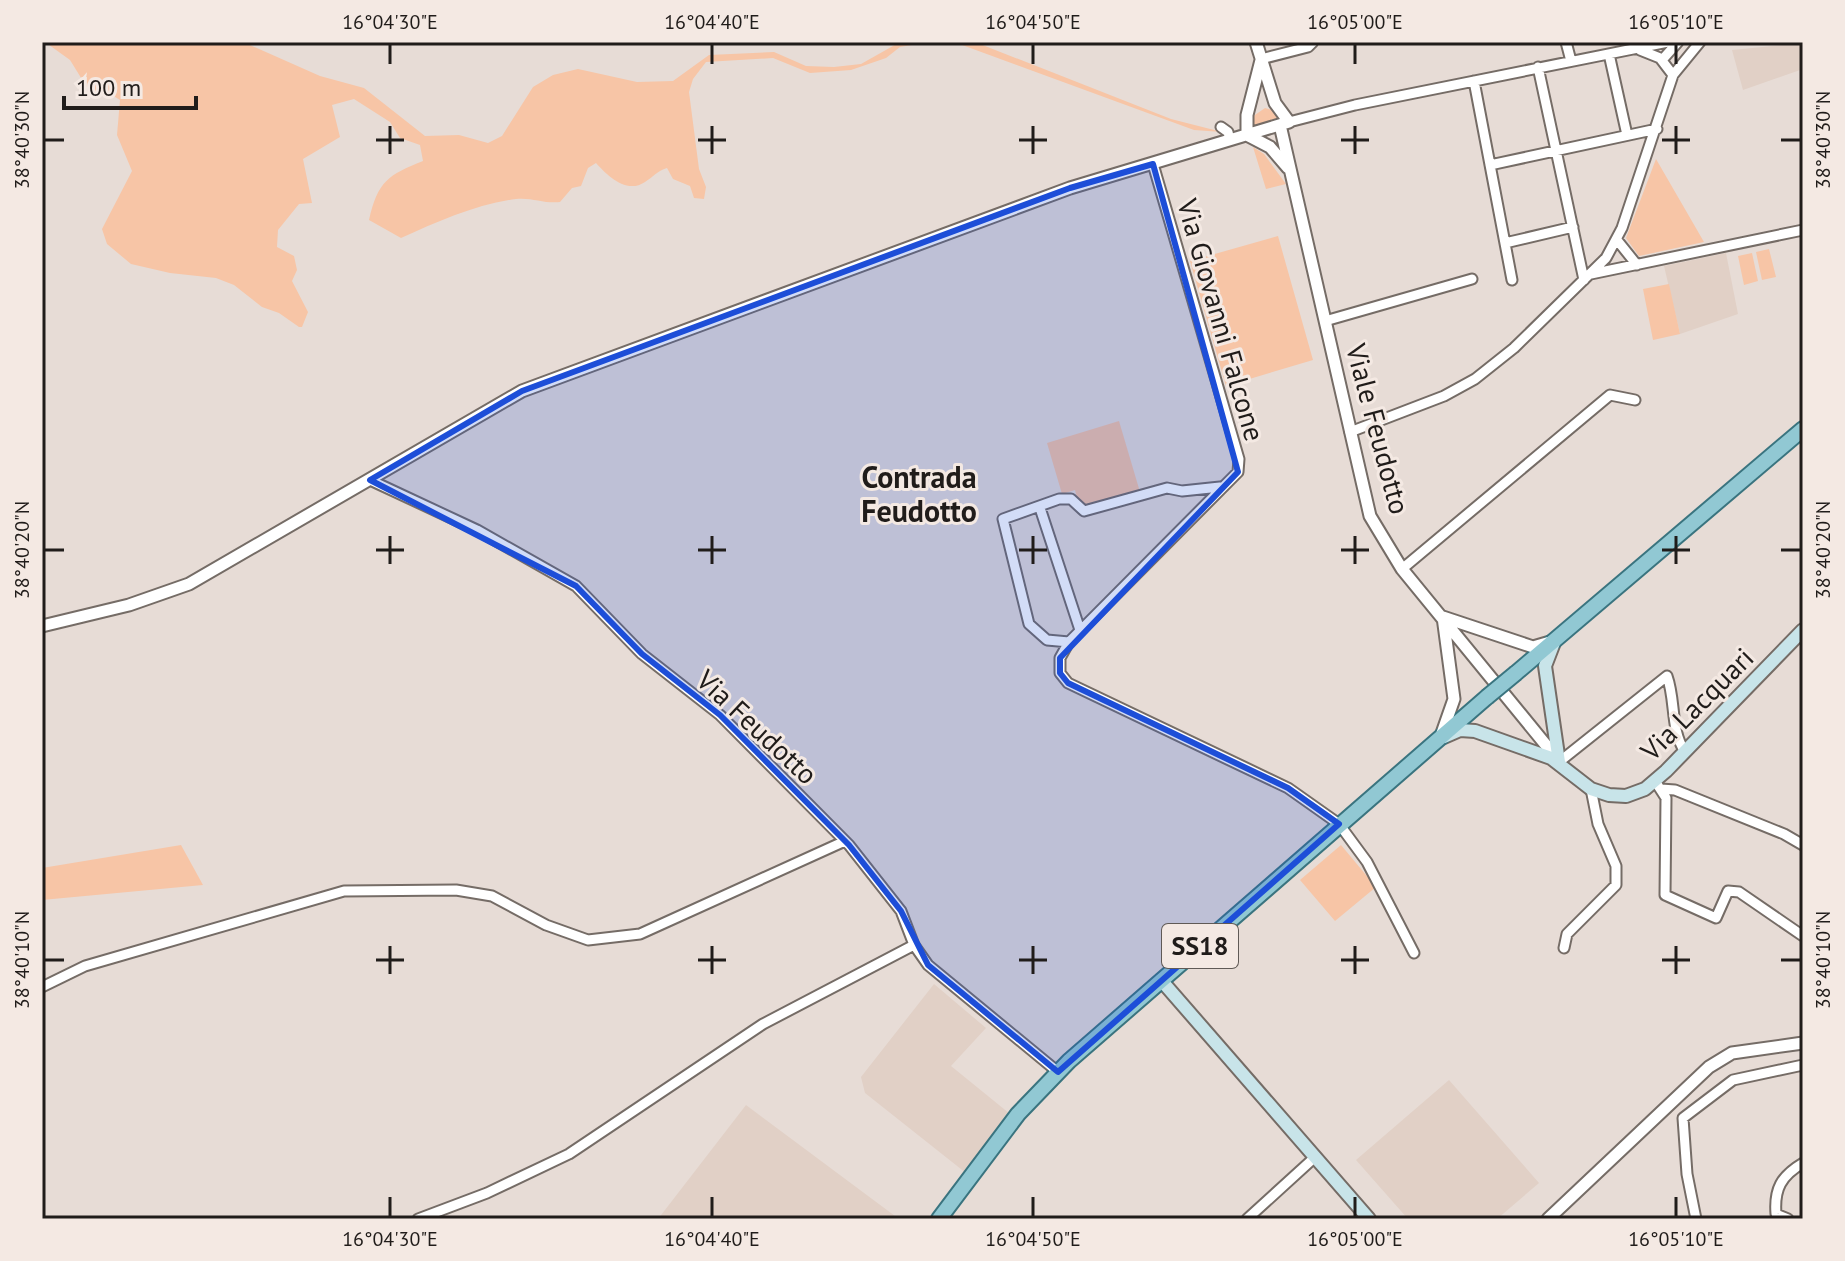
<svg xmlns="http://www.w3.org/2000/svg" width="1845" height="1261" viewBox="0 0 1845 1261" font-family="'PT Sans',sans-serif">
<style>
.built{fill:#e1d0c6}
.green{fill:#f7c5a6}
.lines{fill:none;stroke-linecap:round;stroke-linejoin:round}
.minor-casing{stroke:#756c66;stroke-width:13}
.tertiary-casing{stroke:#756c66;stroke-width:15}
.secondary-casing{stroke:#756c66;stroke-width:16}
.primary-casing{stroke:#3a747f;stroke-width:18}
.minor{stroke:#fff;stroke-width:9}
.tertiary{stroke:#fff;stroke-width:11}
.secondary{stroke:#c8e4e9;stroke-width:12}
.primary{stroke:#91c8d3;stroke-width:14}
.primary-bridge-casing{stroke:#3a747f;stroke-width:18;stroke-linecap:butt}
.primary-bridge{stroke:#91c8d3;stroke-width:14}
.marked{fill:#1d4ed8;fill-opacity:0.2;stroke:#1d4ed8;stroke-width:6;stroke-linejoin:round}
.ticks{fill:none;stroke:#201c1a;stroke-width:3}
.labels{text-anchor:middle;stroke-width:6;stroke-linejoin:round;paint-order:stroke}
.shield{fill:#f4e9e3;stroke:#605a56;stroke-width:2}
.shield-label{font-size:26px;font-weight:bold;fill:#201c1a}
.street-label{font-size:28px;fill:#201c1a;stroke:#f4e9e3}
.neighbourhood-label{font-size:30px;font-weight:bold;fill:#201c1a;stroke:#f4e9e3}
.neatline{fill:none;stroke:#201c1a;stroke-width:3}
.ticks-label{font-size:20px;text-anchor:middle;fill:#201c1a}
</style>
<rect width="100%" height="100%" fill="#e7dcd6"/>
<!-- built -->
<path class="built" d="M1803,43V69L1743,90L1732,50Z
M1726,253L1738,314L1680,334L1664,266Z
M934,984L986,1028L951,1066L1015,1118L971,1177L865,1093L861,1077Z
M1449,1080L1539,1183L1497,1219H1408L1356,1160Z
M746,1105L899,1219H658Z"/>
<!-- green -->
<path class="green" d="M45,42H243L320,76L364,88L425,136L459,135L488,143L502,136L533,87L553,75L578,69L637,82L673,81L709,55L774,52L806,66L834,67L861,64L900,42H929L900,47L886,58L851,70L810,73L773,58L706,62L693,79L689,92L699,169L706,187L704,199L694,198L690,186L673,179L667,168C657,171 653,177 645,182C626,195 606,174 596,163L588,168L581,186L572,188L560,202C545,204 531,197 516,199C477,204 437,222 401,238L369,220C378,181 388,175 423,161L420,145L400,138L390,122L354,99L332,105L340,137L303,159L312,203L299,204L278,230L277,247L294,256L297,270L292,281L308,312L302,327H299L279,313L262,307L234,285L216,278L170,273L131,264L107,244L102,229L132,171L117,135L120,100L112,95L91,94L70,60Z
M954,42H975L1171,119L1222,132L1194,130Z
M1265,108L1272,110L1279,119L1252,127V117Z
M1253,147L1264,154L1286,184L1266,189Z
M1656,159L1704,242L1639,256L1626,238Z
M1278,236L1313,360L1226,386L1190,261Z
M1769,249L1776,277L1762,280L1756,252Z
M1752,253L1758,281L1744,285L1738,256Z
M1669,284L1680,334L1653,340L1643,289Z
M1119,421L1140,492L1084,507L1078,502L1075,490L1062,494L1047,443Z
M181,845L203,885L42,900V868Z
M1341,845L1376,887L1335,921L1300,880Z"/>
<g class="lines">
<defs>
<path id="minor" d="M1566,42L1571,61
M1640,50L1660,58L1673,75
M1609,54L1627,135
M1261,59L1308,47L1313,42
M1662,60L1678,42
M1538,67L1584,280
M1474,81L1512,280
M1289,122L1355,105L1668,42
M1221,127L1228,132L1230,140
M1153,164L1239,459L1238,472L1069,642L1060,658V673L1068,683L1288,788L1339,824L1367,862L1414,953
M1490,165L1657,129
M1617,240L1637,265
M1505,243L1573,227
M1591,274L1803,230
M1325,321L1472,279
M1350,432L1444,396L1475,379L1514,348L1606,258L1622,228L1673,75L1700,42
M370,480L477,530L576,586L642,654L720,715L849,845L901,911L914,945L928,965L1058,1072
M1040,508L1080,630
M1402,569L1610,395L1635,400
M1069,642L1047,640L1029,624L1003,519L1059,499H1071L1084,511L1167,488L1182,491L1220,487
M1559,762L1667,676C1676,701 1670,729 1685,752
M1655,781L1666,798L1665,895L1716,918L1728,891L1739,892L1803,936
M1661,789L1675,790L1784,834L1803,845
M1564,948L1567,934L1616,885V866L1598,824L1591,789
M42,987L85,966L344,891L456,890L492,896L546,925L588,940L640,934L845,841
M418,1219L487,1193L569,1154L763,1024L914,945
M1247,1219L1314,1158
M1696,1219L1687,1174L1683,1118L1733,1080L1803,1065
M1788,1219L1776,1214C1774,1189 1781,1176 1803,1163"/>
<path id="tertiary" d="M1261,60L1247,115V135L1270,147L1288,168
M1280,125L1370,516L1402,569L1559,761
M42,626L129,605L189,584L522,391L1070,188L1289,122L1275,103L1256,42
M1441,736L1454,699L1443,617L1533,647L1550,642
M1548,1219L1709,1067L1732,1053L1803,1043"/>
<path id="secondary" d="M1555,640L1545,666L1559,762
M1444,737L1460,730L1475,731L1551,758L1591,789L1609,795L1626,796L1645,789L1666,771L1803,630
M1161,980L1369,1219"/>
<path id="primary" d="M1516,673L1803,429
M939,1219L1018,1114L1069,1061L1487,697"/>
</defs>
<!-- minor casing -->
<use href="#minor" class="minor-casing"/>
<!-- tertiary casing -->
<use href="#tertiary" class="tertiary-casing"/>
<!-- secondary casing -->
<use href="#secondary" class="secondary-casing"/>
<!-- primary casing -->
<use href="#primary" class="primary-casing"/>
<!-- minor -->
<use href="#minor" class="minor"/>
<!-- tertiary -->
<use href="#tertiary" class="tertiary"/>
<!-- secondary -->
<use href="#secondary" class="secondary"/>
<!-- primary -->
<use href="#primary" class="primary"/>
<defs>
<path id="primary-bridge" d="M1487,697L1516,673"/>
</defs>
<!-- primary-bridge casing -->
<use href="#primary-bridge" class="primary-bridge-casing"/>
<!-- primary-bridge -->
<use href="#primary-bridge" class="primary-bridge"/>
</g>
<!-- marked area -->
<path class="marked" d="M1153,164L1238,472L1060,658V673L1068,683L1288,788L1339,824L1058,1072L928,965L901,911L849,845L720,715L642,654L576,586L370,480L522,391L1070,188Z"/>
<!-- ticks -->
<path class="ticks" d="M390,44V64M712,44V64M1033,44V64M1355,44V64M1676,44V64M390,126V154M712,126V154M1033,126V154M1355,126V154M1676,126V154M44,140H64M376,140H404M698,140H726M1019,140H1047M1341,140H1369M1662,140H1690M1781,140H1801M390,536V564M712,536V564M1033,536V564M1355,536V564M1676,536V564M44,550H64M376,550H404M698,550H726M1019,550H1047M1341,550H1369M1662,550H1690M1781,550H1801M390,946V974M712,946V974M1033,946V974M1355,946V974M1676,946V974M44,960H64M376,960H404M698,960H726M1019,960H1047M1341,960H1369M1662,960H1690M1781,960H1801M390,1197V1217M712,1197V1217M1033,1197V1217M1355,1197V1217M1676,1197V1217"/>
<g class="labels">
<!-- shield labels -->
<rect class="shield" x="1162" y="924" width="76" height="44" rx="6"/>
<g class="shield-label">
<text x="1200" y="955">SS18</text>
</g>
<!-- street labels -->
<g class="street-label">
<text transform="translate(1221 320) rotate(74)" y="10">Via Giovanni Falcone</text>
<text transform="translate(1378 429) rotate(75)" y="10">Viale Feudotto</text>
<text transform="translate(1697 704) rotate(-45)" y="10">Via Lacquari</text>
<text transform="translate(757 727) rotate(43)" y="10">Via Feudotto</text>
</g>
<!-- neighbourhood labels -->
<g class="neighbourhood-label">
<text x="919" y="488">Contrada<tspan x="919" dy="34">Feudotto</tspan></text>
</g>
</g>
<!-- border -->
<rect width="1845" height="1261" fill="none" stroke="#f4e9e3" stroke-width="88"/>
<!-- scale -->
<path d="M64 96v12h132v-12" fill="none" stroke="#201c1a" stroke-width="4"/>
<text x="76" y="96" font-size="24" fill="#201c1a" stroke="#f4e9e3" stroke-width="6" paint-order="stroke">100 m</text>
<rect x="44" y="44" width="1757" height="1173" class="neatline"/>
<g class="ticks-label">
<text x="390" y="29">16°04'30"E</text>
<text x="712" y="29">16°04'40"E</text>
<text x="1033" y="29">16°04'50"E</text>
<text x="1355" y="29">16°05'00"E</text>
<text x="1676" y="29">16°05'10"E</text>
<text transform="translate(22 140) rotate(-90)" y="7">38°40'30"N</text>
<text transform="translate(1823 140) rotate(-90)" y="7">38°40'30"N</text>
<text transform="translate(22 550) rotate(-90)" y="7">38°40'20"N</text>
<text transform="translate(1823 550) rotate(-90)" y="7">38°40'20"N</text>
<text transform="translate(22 960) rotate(-90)" y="7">38°40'10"N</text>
<text transform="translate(1823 960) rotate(-90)" y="7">38°40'10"N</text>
<text x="390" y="1246">16°04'30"E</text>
<text x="712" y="1246">16°04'40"E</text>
<text x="1033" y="1246">16°04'50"E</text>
<text x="1355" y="1246">16°05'00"E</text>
<text x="1676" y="1246">16°05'10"E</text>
</g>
</svg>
